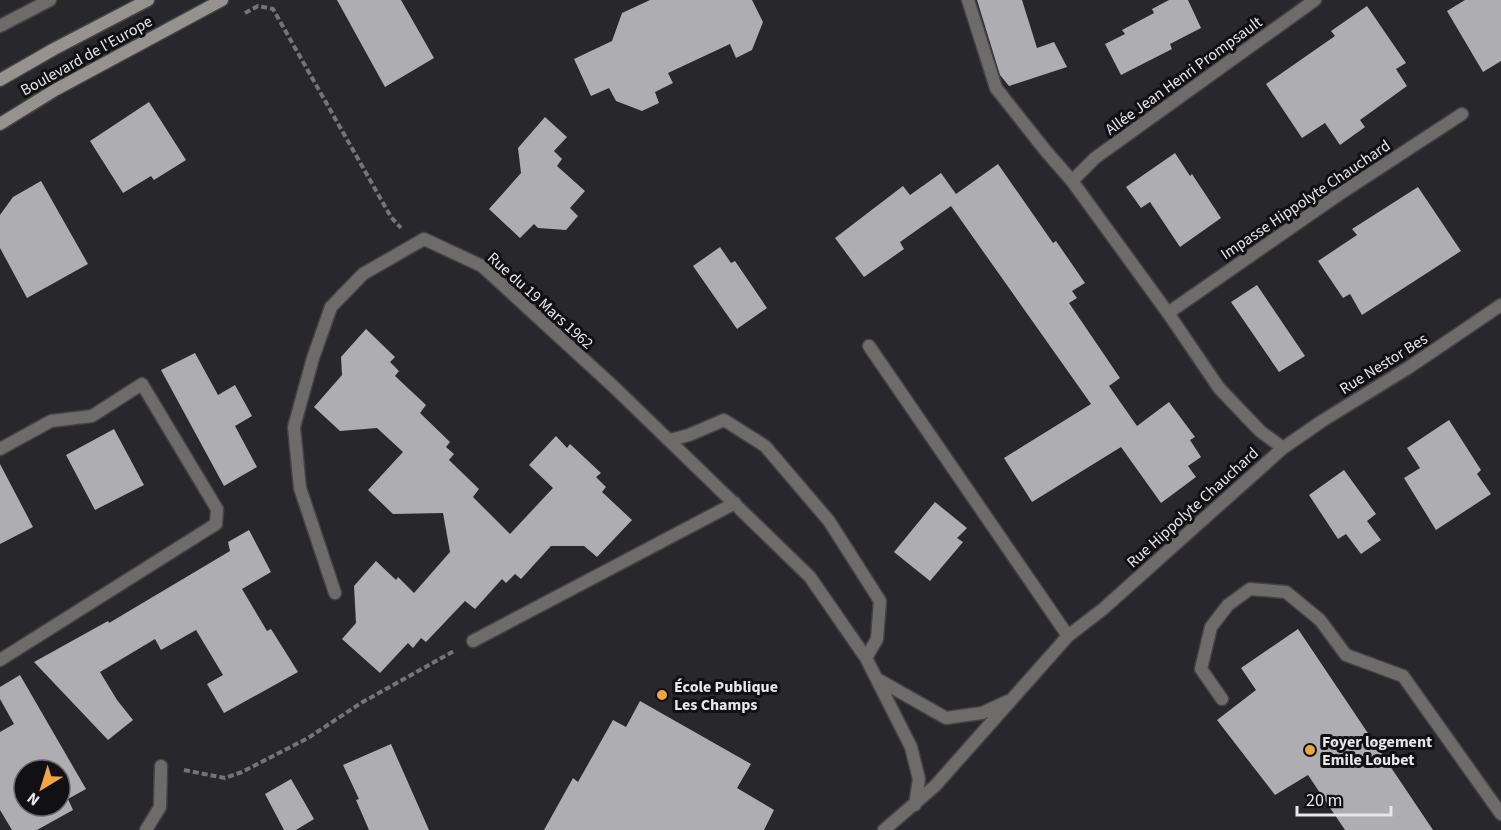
<svg xmlns="http://www.w3.org/2000/svg" width="1501" height="830" viewBox="0 0 1501 830" font-family="'Source Sans 3',sans-serif">
<style>
.building{fill:#aeadb2;fill-rule:evenodd}
.lines{fill:none;stroke-linecap:round;stroke-linejoin:round}
.lane-casing{stroke:#434246;stroke-width:15}
.street-casing{stroke:#434246;stroke-width:15}
.secondary-casing{stroke:#434246;stroke-width:15}
.path{stroke:#757478;stroke-width:4;stroke-dasharray:6 3;stroke-linecap:butt}
.lane{stroke:#6d6c6a;stroke-width:12}
.street{stroke:#6d6c6a;stroke-width:12}
.secondary{stroke:#95928f;stroke-width:12}
.poi-dot{fill:#f2a541;stroke:#111012;stroke-width:2}
.labels{text-anchor:middle;stroke-width:6;stroke-linejoin:round;paint-order:stroke}
.street-label{font-size:16px;fill:#e7e6e9;stroke:#111012}
.poi-label{font-size:16px;font-weight:bold;fill:#e7e6e9;stroke:#111012;text-anchor:start}
</style>
<rect width="100%" height="100%" fill="#28272b"/>
<!-- building -->
<path class="building" d="M337,0H401L434,58L385,87Z
M650,0H752L763,22L752,50L736,58L730,44L668,73L673,83L655,92L659,103L642,111L616,101L609,88L591,96L574,59L612,41L622,13Z
M977,0H1022L1037,48L1054,42L1067,67L1009,86L1000,75Z
M1169,0H1188L1201,28L1170,44L1172,49L1121,75L1105,44L1125,34L1122,30L1154,13L1152,9Z
M1465,0H1501V61L1483,72L1447,11Z
M1367,6L1406,63L1396,69L1407,86L1360,120L1365,127L1340,145L1325,123L1302,138L1266,84L1335,36L1331,31Z
M149,102L186,160L154,180L151,176L123,193L90,141Z
M545,117L567,137L554,151L562,159L557,166L585,191L570,208L578,216L566,230L538,228L534,224L520,238L489,209L521,173L518,148Z
M1175,153L1190,176L1192,174L1221,218L1180,247L1150,202L1141,208L1126,187Z
M998,164L1053,243L1056,241L1085,283L1072,291L1077,298L1069,303L1120,378L1109,386L1137,426L1169,402L1195,437L1190,440L1201,457L1188,466L1196,477L1161,503L1121,447L1032,502L1004,458L1091,404L951,206L900,242L904,249L864,277L835,238L903,186L910,195L941,173L956,194Z
M41,181L88,264L27,298L0,248V215L13,197Z
M1418,187L1461,251L1362,315L1350,294L1343,298L1318,261L1357,235L1352,229Z
M720,247L731,263L735,261L767,308L737,329L693,266Z
M1257,285L1305,356L1279,372L1231,302Z
M366,329L395,357L390,362L399,371L395,376L426,405L420,413L450,442L446,447L454,454L449,460L479,489L473,497L510,534L553,488L529,465L556,436L567,448L570,444L601,473L596,477L606,487L602,492L632,520L597,557L584,546H551L521,579L515,574L506,583L502,579L475,609L465,601L426,642L421,638L413,648L408,643L380,673L342,639L356,623L354,586L376,561L396,580L398,577L414,593L450,552L443,513L393,514L368,490L403,452L377,428L340,431L314,407L342,375L341,357Z
M195,353L218,395L235,385L252,416L235,426L257,467L224,486L161,370Z
M1449,420L1481,470L1477,474L1491,494L1436,530L1404,478L1420,468L1407,448Z
M114,429L144,485L95,510L66,455Z
M0,464L33,527L0,544Z
M1344,470L1376,514L1367,521L1381,540L1361,554L1346,534L1338,539L1309,495Z
M935,502L967,528L957,538L963,542L930,581L894,552Z
M249,530L271,572L242,589L267,631L271,629L298,672L224,713L207,684L223,675L196,630L161,650L155,639L100,672L117,700L133,720L108,740L34,662L108,621L109,623L230,551L228,542Z
M1298,629L1433,830H1345L1308,775L1275,795L1217,720L1256,690L1241,668Z
M20,675L86,789L68,799L73,810L37,830H12L0,810V732L14,724L0,699V687ZM24,770H60V806H24Z
M640,701L751,764L737,788L774,810L764,830H544L573,778L578,782L613,720L626,727Z
M391,744L429,830H369L356,800L359,799L343,765Z
M291,779L314,819L296,830H284L265,794Z"/>
<g class="lines">
<defs>
<path id="lane" d="M670,440L689,435L724,420L765,446L829,521L880,601L877,639L866,658
M473,641L735,503"/>
<path id="street" d="M968,0L996,88L1045,150L1072,181L1168,313L1219,388L1260,431L1283,448
M0,26L50,0
M1072,181L1095,158L1315,0
M1168,313L1338,195L1462,114
M869,346L1068,636
M0,449L51,421L92,416L142,384L217,509L216,524L0,660
M335,593L300,488L294,427L313,358L331,307L363,274L424,239L482,266L615,388L810,577L866,658L911,747L919,779L915,805
M879,680L946,718L982,713L1008,701
M1222,699L1201,669L1211,627L1228,605L1250,589L1286,592L1320,620L1346,655L1403,676L1501,814
M146,830L160,807L161,766
M884,830L935,786L1068,636L1103,609L1283,448L1322,421L1408,368L1501,305"/>
<path id="secondary" d="M0,80L54,49L148,0
M0,124L55,90L222,0"/>
</defs>
<!-- lane casing -->
<use href="#lane" class="lane-casing"/>
<!-- street casing -->
<use href="#street" class="street-casing"/>
<!-- secondary casing -->
<use href="#secondary" class="secondary-casing"/>
<!-- path -->
<path class="path" d="M245,13L258,6L273,9L391,217L401,228
M184,770L225,778L242,772L308,738L361,703L454,651"/>
<!-- lane -->
<use href="#lane" class="lane"/>
<!-- street -->
<use href="#street" class="street"/>
<!-- secondary -->
<use href="#secondary" class="secondary"/>
</g>
<!-- markers -->
<g class="poi-dot">
<circle cx="662" cy="695" r="6"/>
<circle cx="1310" cy="750" r="6"/>
</g>
<g class="labels">
<!-- street labels -->
<g class="street-label">
<text transform="translate(86 55) rotate(-29)" y="6">Boulevard de l'Europe</text>
<text transform="translate(1183 75) rotate(-36)" y="6">Allée Jean Henri Prompsault</text>
<text transform="translate(1305 199) rotate(-34)" y="6">Impasse Hippolyte Chauchard</text>
<text transform="translate(541 300) rotate(42)" y="6">Rue du 19 Mars 1962</text>
<text transform="translate(1383 363) rotate(-32)" y="6">Rue Nestor Bes</text>
<text transform="translate(1192 507) rotate(-42)" y="6">Rue Hippolyte Chauchard</text>
</g>
<!-- poi labels -->
<g class="poi-label">
<text x="674" y="692">École Publique<tspan x="674" dy="18">Les Champs</tspan></text>
<text x="1322" y="747">Foyer logement<tspan x="1322" dy="18">Emile Loubet</tspan></text>
</g>
</g>
<!-- north arrow -->
<g transform="translate(42 788) rotate(218)"><circle r="28" fill="#111012" stroke="#676668" stroke-width="1.5"/>
<path d="M0-4.5L10 22L0 15L-10 22Z" fill="#f2a541"/>
<text y="-9" font-size="16" font-weight="bold" text-anchor="middle" fill="#e7e6e9">N</text>
</g>
<!-- scale -->
<path d="M1297 806v9h94v-9" fill="none" stroke="#e7e6e9" stroke-width="3"/>
<text x="1306" y="806" font-size="18" fill="#e7e6e9" stroke="#111012" stroke-width="4.5" paint-order="stroke">20 m</text>
</svg>
